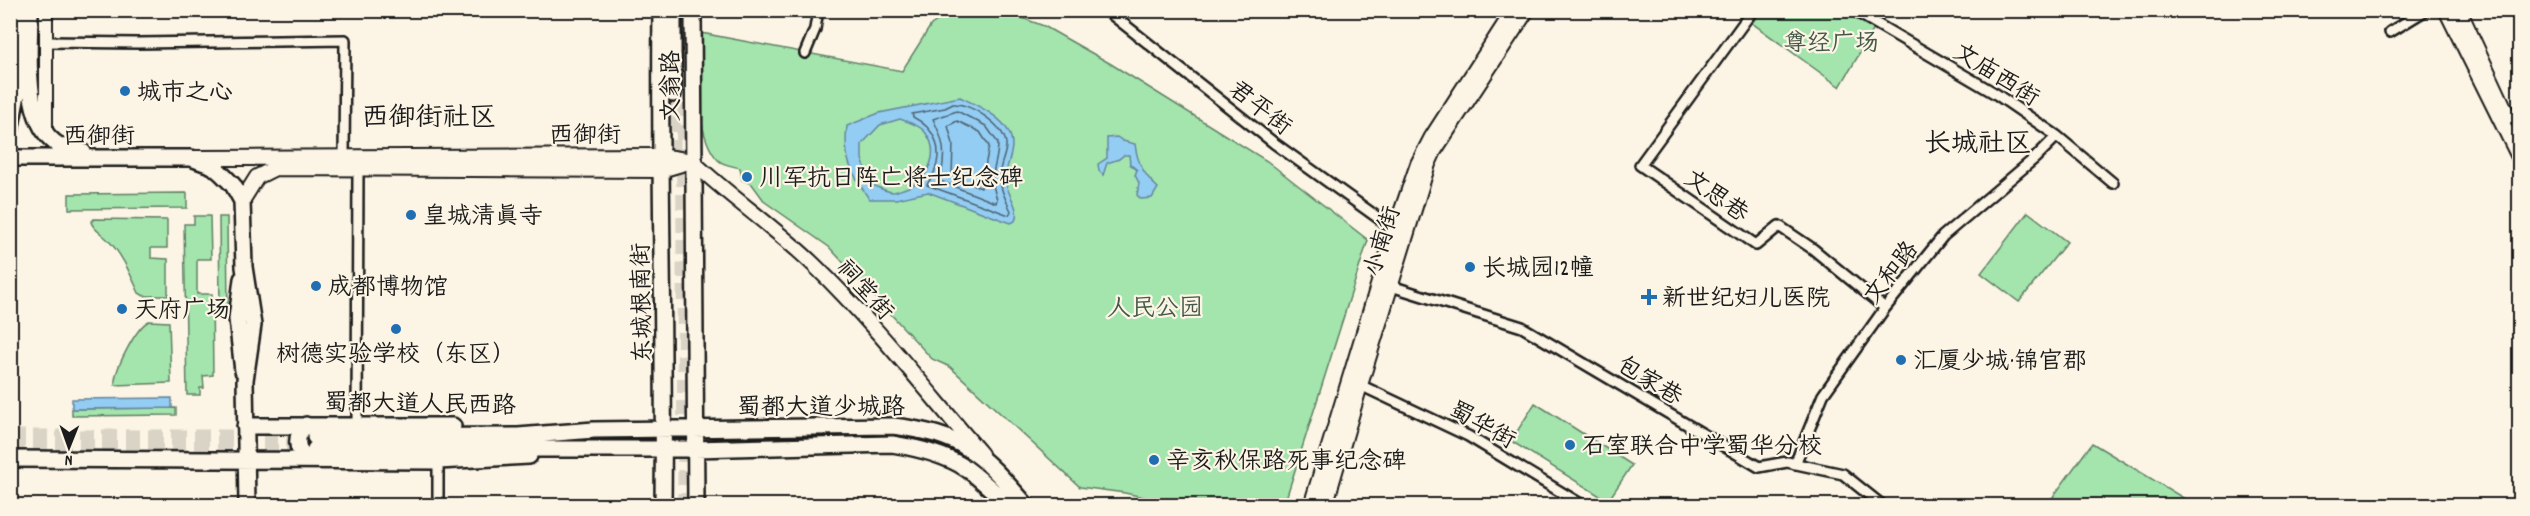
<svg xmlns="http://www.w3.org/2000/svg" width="2530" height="516" viewBox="0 0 2530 516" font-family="Dekko,'LXGW WenKai TC',sans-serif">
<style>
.green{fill:#a4e4ad;stroke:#608064;stroke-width:1.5}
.water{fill:#94cdf3;stroke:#64869d;stroke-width:1.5;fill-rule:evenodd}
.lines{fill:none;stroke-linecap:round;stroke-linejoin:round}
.shore{stroke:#4c6372;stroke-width:1.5}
.primary-tunnel{stroke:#dad4c7;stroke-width:15;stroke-dasharray:15 8;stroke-linecap:butt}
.minor-casing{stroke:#1c1c1c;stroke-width:14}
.tertiary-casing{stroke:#1c1c1c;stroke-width:16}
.secondary-casing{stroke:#1c1c1c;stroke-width:18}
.primary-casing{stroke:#1c1c1c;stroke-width:20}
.minor{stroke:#fcf5e5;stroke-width:9}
.tertiary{stroke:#fcf5e5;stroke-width:12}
.secondary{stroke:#fcf5e5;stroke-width:14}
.primary{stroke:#fcf5e5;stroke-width:15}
.poi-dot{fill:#1f6fb2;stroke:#fcf5e5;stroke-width:2}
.labels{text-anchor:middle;stroke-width:4.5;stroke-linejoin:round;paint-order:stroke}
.park-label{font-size:24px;fill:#455848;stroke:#fcf5e5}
.street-label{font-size:24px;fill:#1c1c1c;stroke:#fcf5e5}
.poi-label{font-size:24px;fill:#1c1c1c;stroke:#fcf5e5;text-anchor:start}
.quarter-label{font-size:27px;fill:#1c1c1c;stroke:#fcf5e5}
</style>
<rect width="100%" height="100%" fill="#fcf5e5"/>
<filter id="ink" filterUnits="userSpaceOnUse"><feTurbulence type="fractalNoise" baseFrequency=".0167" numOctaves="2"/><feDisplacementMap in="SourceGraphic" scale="12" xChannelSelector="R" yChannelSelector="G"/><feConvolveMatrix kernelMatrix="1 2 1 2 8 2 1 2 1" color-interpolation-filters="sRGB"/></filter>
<g filter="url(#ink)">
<!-- green -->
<path class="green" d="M1843,10L1874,29L1840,87L1752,23L1761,11Z
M952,11H1003L1044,26L1111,64L1267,161L1368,240L1284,505H1179L1125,493L1080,487L950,367L932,359L829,247L765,202L752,184L742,180L740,168C733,166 723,165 718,160C692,132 701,70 701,33L902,71L931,25Z
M187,193V208L69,209V194Z
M2028,212L2067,242L2019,302L1981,273Z
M194,216H210L211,259H197V294H212L213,375L203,376L204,388H200V395H187L184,224H194Z
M219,217H227L228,312L227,315L220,309Z
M94,219L167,220V248H151V258L168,259V296H144L139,293C130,273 122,254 107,239C101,233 93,229 91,222Z
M149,321L169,322L171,383L115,385C113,372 136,327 149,321Z
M1535,403L1632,465L1608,501L1511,441Z
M176,408V415L72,416V409Z
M2092,443L2195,505H2047Z"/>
<!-- water -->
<path class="water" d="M960,97C979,106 1012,120 1012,145C1012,158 1004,169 1006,182C1007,195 1021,208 1015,221L1011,223L997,218L928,192L896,199H869C851,171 843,160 847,126L879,113ZM900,119C908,122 920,125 925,132C941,152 929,180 906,188C902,189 896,192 893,192C886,192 877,187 871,184L862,159V144L880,125Z
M1117,137L1123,141L1135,144C1137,162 1144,175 1158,188L1152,198L1141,199L1137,195L1139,183L1135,175L1137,170L1130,164L1129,155H1124L1119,159L1107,163L1103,175L1099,171L1098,164L1107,158V138Z
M172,398V408L72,409V399Z"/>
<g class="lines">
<!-- shore -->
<path class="shore" d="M953,104C971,103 1003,125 1006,143C1007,152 1001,162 1000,171C998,185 1005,198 1011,211L1009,215L927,185C929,180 932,178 934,173C944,149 935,128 913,117L912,114L945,108Z
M957,111L986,126L998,143C998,167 987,173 997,199L996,203L940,181C946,154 945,143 933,119Z
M957,121L980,132L989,146L981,188L952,176L953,144L948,126Z"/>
<!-- primary-tunnel -->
<path class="primary-tunnel" d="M683,10L685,506
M673,94V157
M10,437H309
M10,449H315"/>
<defs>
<path id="minor" d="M1106,10L1274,143L1395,230
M1753,10L1640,165L1756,245L1779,226L1813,249L1885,308
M1853,10L1996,94L2057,136L2113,183
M2390,32L2426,10
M46,42L138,43L345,40L344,157
M805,53L815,29L818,10
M1391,286L1522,327L1759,467L1787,462L1843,474L1883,506
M1360,385L1468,436L1584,506
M357,425L358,169
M438,461V506
M1795,464L1823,395L1885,308L1943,236L2035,158L2057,136"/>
<path id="tertiary" d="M46,10V133"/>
<path id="secondary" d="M2446,10L2520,159
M2459,10L2508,116
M194,158L660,156L692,161
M692,161C731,198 776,228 814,265C874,323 927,391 981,454
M242,201L257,177L275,168L661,170L688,162
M1311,506L1395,230L1418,164L1432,137L1514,10
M1325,506L1360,385L1428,164L1434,151L1527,10"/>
<path id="primary" d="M30,10C30,47 22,115 53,141C60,148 73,150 83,152
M661,10C659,176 665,341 663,506
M693,10L696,506
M673,94V10
M10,131L19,84V10
M10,158H191L213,166L221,173L233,185L242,201L244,267L253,325L245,380L247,506
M242,279L237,319L243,371
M306,425C294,436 296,449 306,460
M245,426H453
M315,437L518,436L594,430L893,426C966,435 981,454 1027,506
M315,449H695L892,444C917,448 945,454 967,469C982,480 996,494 1010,506
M10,459L438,461L529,456"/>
</defs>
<!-- minor casing -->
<use href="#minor" class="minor-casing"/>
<!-- tertiary casing -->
<use href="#tertiary" class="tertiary-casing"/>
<!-- secondary casing -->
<use href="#secondary" class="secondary-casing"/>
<!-- primary casing -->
<use href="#primary" class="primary-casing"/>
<!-- minor -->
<use href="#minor" class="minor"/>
<!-- tertiary -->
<use href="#tertiary" class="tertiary"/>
<!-- secondary -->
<use href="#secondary" class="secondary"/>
<!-- primary -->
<use href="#primary" class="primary"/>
</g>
</g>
<!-- markers -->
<g class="poi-dot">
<circle cx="125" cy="91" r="6"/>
<circle cx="747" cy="177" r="6"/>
<circle cx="411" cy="215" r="6"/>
<circle cx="1470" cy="267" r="6"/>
<circle cx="316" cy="286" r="6"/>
<path d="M1646 288h6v6h6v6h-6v6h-6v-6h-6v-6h6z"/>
<circle cx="122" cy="309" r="6"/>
<circle cx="396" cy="329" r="6"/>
<circle cx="1901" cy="360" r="6"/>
<circle cx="1570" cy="445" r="6"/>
<circle cx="1154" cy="460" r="6"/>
</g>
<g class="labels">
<!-- park labels -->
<g class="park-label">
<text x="1831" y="50">尊经广场</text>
<text x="1155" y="315">人民公园</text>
</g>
<!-- street labels -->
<g class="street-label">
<text transform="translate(1997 74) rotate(32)" y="8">文庙西街</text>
<text transform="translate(670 86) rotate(-90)" y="8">文翁路</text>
<text transform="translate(1261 107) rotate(38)" y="8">君平街</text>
<text x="585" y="142">西御街</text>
<text x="99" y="143">西御街</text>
<text transform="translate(1717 195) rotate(35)" y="8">文思巷</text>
<text transform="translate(1381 241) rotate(-73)" y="8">小南街</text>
<text transform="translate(1890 272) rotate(-52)" y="8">文和路</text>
<text transform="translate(866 289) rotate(48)" y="8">祠堂街</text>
<text transform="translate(641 303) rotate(-91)" y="8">东城根南街</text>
<text transform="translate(1650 380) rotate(31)" y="8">包家巷</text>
<text transform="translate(420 403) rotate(1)" y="8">蜀都大道人民西路</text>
<text x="821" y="414">蜀都大道少城路</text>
<text transform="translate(1483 424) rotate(29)" y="8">蜀华街</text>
</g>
<!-- poi labels -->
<g class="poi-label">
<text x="137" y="99">城市之心</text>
<text x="759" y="185">川军抗日阵亡将士纪念碑</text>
<text x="423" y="223">皇城清真寺</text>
<text x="1482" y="275">长城园12幢</text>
<text x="328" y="294">成都博物馆</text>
<text x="1662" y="305">新世纪妇儿医院</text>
<text x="134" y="317">天府广场</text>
<text x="396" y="361" text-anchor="middle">树德实验学校（东区）</text>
<text x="1913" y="368">汇厦少城·锦官郡</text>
<text x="1582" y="453">石室联合中学蜀华分校</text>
<text x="1166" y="468">辛亥秋保路死事纪念碑</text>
</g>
<!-- quarter labels -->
<g class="quarter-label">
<text x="429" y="125">西御街社区</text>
<text x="1978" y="151">长城社区</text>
</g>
</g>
<!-- margin -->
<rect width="2530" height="516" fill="none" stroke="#fcf5e5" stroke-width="36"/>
<rect x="18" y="18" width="2494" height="480" fill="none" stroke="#1c1c1c" stroke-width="2" filter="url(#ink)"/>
<!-- north arrow -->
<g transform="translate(69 447) rotate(181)" stroke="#fcf5e5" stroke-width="4.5" paint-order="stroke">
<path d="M0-4.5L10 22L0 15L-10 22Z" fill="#1c1c1c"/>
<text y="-9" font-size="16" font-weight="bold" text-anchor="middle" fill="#1c1c1c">N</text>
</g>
</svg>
